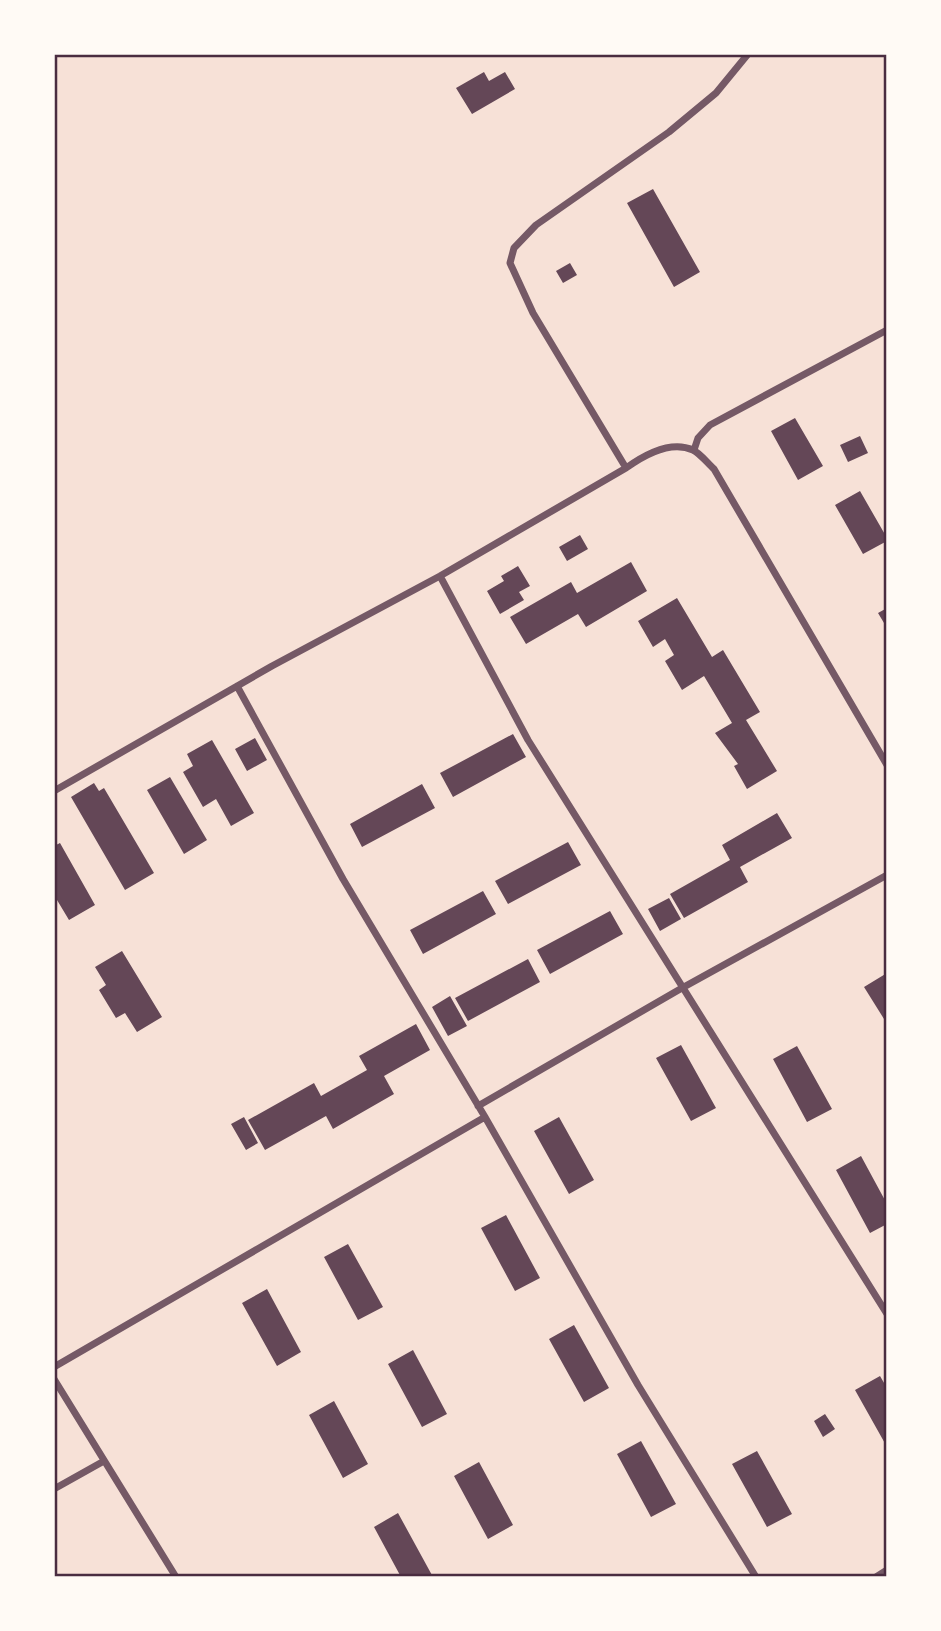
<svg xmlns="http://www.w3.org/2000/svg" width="941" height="1631" viewBox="0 0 941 1631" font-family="Literata,serif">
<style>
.building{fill:#644757}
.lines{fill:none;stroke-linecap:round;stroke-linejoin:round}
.minor{stroke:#755966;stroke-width:7}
.neatline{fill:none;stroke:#4a2c40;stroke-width:2.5}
</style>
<rect width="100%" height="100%" fill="#f7e1d7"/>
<!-- building -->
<path class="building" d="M484,72L489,81L505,72L515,89L472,114L456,88Z
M653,189L700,272L674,287L627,203Z
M570,263L577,275L563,283L556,271Z
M795,418L823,466L798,480L771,431Z
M860,436L868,453L848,462L840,445Z
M860,491L887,538V541L863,554L835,505Z
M580,535L588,549L567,561L559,547Z
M631,562L647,591L586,627L578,614L526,644L510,617L571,582L577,593Z
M518,566L530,586L519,592L524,600L500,614L487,591L504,581L501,576Z
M677,598L712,657L723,650L760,712L746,720L777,771L747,789L734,766L738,764L715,733L732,723L704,676L682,690L665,661L674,655L665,639L653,647L638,621Z
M887,608V628L878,613Z
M513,734L526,757L453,797L440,773Z
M255,738L267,760L247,771L235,749Z
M212,740L254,813L231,826L216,799L203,807L183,772L193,766L187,754Z
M170,777L207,840L184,854L147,790Z
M94,783L99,791L104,788L154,873L125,890L71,797Z
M422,784L435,808L362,847L350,824Z
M777,813L792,838L740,867L748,882L684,918L670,894L730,860L722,845Z
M568,842L581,865L508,904L495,881Z
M60,843L95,905L69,920L54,895V846Z
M483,891L496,914L423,954L410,930Z
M669,898L681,919L660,931L648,909Z
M610,911L623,934L550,974L537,950Z
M122,951L162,1017L137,1032L125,1013L116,1018L99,990L106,985L95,967Z
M528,959L540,982L468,1021L455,998Z
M887,973V1017L884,1019L864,987Z
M450,996L467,1026L448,1036L432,1007Z
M416,1024L430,1050L384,1076L394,1094L333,1129L326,1116L265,1150L248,1120L314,1083L321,1096L367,1070L359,1056Z
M681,1045L716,1108L691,1121L656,1058Z
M797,1046L832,1109L807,1122L773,1059Z
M244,1117L258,1143L246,1150L231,1124Z
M559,1117L594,1180L569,1194L534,1131Z
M861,1156L887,1204V1224L870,1233L836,1170Z
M506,1215L540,1278L515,1291L481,1228Z
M348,1244L383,1307L358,1320L324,1257Z
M267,1289L301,1352L277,1366L242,1303Z
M574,1325L609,1388L584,1402L549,1339Z
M413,1350L447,1414L422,1427L388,1364Z
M880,1376L887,1388V1447L855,1390Z
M334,1401L368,1464L343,1478L309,1415Z
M825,1414L835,1429L823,1437L814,1421Z
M641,1441L676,1504L651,1517L617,1454Z
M757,1451L792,1514L767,1527L732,1464Z
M479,1462L513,1525L488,1539L454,1476Z
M398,1513L433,1577H401L374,1527Z"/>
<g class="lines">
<!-- minor -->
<path class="minor" d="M694,450L698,438L710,425L887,330
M626,468L533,313L510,263L514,248L536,225L669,132L716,93L748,54
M440,576L528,740L887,1314
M237,686L343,879L485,1117L638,1385L756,1577
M54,791L272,666L440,576L626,468C644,455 671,440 693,450C701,454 708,464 714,469L887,765
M478,1106L682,988L887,875
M54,1367L485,1117
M54,1379L176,1577
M54,1489L104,1461
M876,1577L887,1570"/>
</g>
<!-- border -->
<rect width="941" height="1631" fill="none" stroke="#fffaf5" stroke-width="112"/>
<rect x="56" y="56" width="829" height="1519" class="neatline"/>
</svg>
